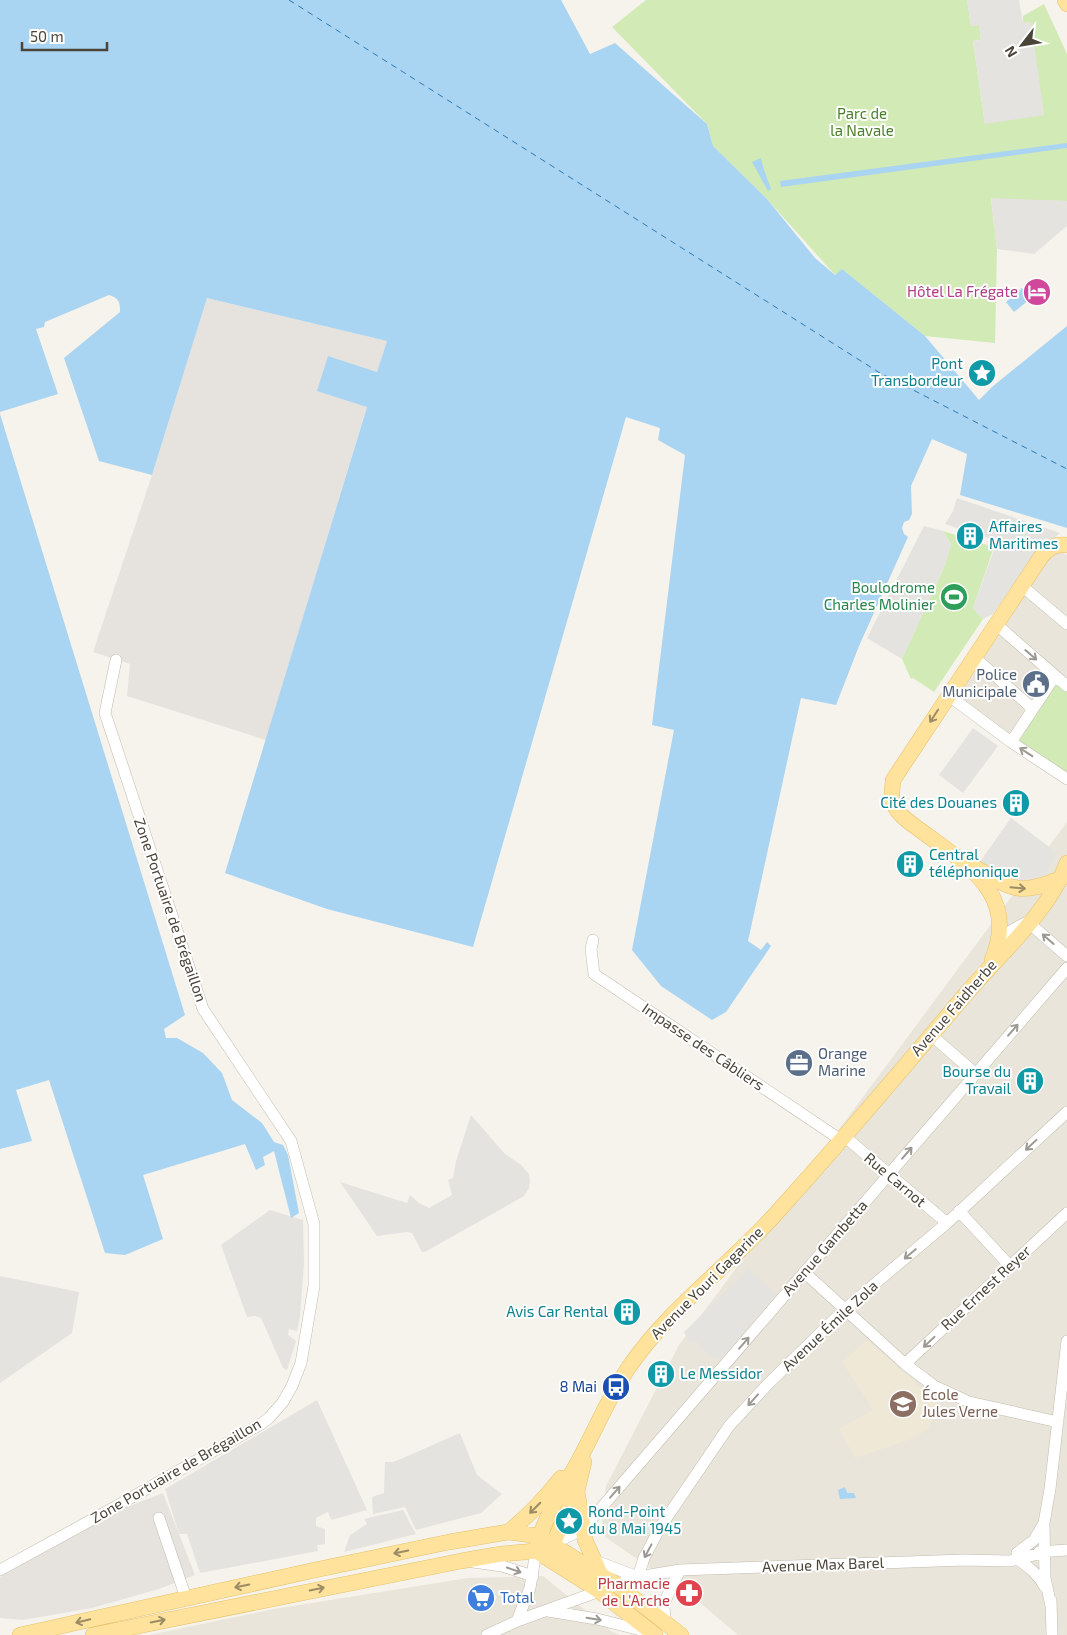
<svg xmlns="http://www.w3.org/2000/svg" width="1067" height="1635" viewBox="0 0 1067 1635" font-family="'Exo 2',sans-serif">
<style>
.residential{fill:#eae5da}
.industrial{fill:#e6e2dd}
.education{fill:#efe8d6}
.green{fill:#d2eab5}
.parking{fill:#e5e3e0}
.water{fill:#a9d4f2}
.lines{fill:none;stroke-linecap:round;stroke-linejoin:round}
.ferry{stroke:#2e7ab2;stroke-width:1;stroke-dasharray:6 5;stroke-linecap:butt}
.minor-casing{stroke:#c2bbae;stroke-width:12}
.major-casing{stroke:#e6c16a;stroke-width:16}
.minor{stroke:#fff;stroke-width:11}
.major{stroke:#ffe39c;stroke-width:15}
.oneway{stroke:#9c9892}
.oneway2{stroke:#9c8c66}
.labels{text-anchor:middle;stroke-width:4;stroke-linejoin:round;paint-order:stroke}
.park-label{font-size:15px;fill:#4a7f2a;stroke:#fff}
.hotel-label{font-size:15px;fill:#b23c85;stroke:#fff;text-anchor:end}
.culture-label{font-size:15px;fill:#0d838f;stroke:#fff;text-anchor:end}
.leisure-label{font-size:15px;fill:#27864d;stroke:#fff;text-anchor:end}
.service-label{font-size:15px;fill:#4e5e75;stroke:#fff;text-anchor:end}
.street-label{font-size:15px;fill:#4b4439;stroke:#fff}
.transit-label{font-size:15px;fill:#164399;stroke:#fff;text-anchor:end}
.education-label{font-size:15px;fill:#785e54;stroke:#fff;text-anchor:start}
.health-label{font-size:15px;fill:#be3a42;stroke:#fff;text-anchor:end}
.shop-label{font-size:15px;fill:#366cbe;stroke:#fff;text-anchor:start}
</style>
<rect width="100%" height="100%" fill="#f6f3ec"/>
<!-- residential -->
<path class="residential" d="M1047,543L1067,555V778L948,695Z
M1067,822V1635H738L698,1601L601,1534L606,1486L679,1345Z
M543,1576L611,1631L620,1635H149L274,1609L468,1578Z"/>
<!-- industrial -->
<path class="industrial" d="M207,298L387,341L377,372L328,356L367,406L266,740L127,696L130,664L93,652L152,475Z
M163,1493L195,1575L159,1589L92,1608L23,1620L0,1618V1577L127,1507Z"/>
<!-- education -->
<path class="education" d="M867,1340L919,1386L939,1399L928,1429L911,1439L855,1458L839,1429L873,1410L842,1362Z"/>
<!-- green -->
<path class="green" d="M646,0H967L971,26L979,25L981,40L973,41L985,124L1031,22L1023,23V16L1044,4L1067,54V201L991,199L997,249L995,343L925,336L842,269L835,275L767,199L713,146L707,124L612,27Z
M943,531L994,547L973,608L983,619L934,692L913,678L911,679L902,659L945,565L951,544Z
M1055,676L1067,686V777L1014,737Z"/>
<!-- parking -->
<path class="parking" d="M967,0H1019L1023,23L1031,22L1044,115L985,124L973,41L981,40L979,25L971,26Z
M991,198L1067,201V226L1034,254L997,249Z
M957,498L1060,533L1032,558L993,614L983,619L973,608L997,541L945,524L953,511Z
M924,526L943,531L951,544L945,565L902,659L867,638Z
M973,728L998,746L963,793L939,775Z
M1011,818L1057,853L1045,875L1029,885L1014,883L979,863Z
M471,1115L505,1154L521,1165L529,1174L530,1181L529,1188L524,1196L425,1252H422L412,1233L407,1232L377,1236L340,1182L407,1203L410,1195L419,1203L429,1208L452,1195L448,1180L453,1178L456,1161Z
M270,1210L303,1220L304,1263L300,1316L297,1331L289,1329L288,1335L296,1341L287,1370L283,1368L261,1318L256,1316L247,1317L221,1245Z
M748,1269L777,1294L720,1359L710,1357L697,1341L690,1343L684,1332Z
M0,1276L79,1292L72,1333L0,1383Z
M317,1400L367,1510L331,1520L328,1512L316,1518V1526L325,1529V1544L317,1545L318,1551L200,1573L187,1534H179L165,1489Z
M460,1433L477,1475L502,1494L481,1513L416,1530L405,1507L373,1514L372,1497L384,1493L385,1462H393L403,1458Z
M403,1510L416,1534L344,1552L350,1535L367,1524L364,1519Z"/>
<!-- water -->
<path class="water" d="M0,0H561L590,54L615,43L707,124L713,146L767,199L815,258L835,275L842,269L925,336L979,400L992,387L1067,326V528L960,495L967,454L932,439L911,486L912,514L909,520L904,522L902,528L904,534L908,537L859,646L836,705L801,698L748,941L761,950L767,942L771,946L726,1012L712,1020L661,986L632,950L674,730L652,725L685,455L658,440L660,428L626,417L473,947L327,909L225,873L367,407L317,391L328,356L377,372L387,341L207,298L152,475L99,461L64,358L120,312C120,302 119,298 109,295L45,322L44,327L36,329L58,394L0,412Z
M1067,143V148L781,187L780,181Z
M761,158L764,170L771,189L768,191L752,162Z
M1022,288L1030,299L1014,312L1006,302Z
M0,414L185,1015L164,1029L166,1038H177L203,1053L222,1073L232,1100L262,1123L274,1142L283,1145L288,1155L299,1213L291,1218L274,1151L263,1157L265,1165L256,1170L245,1144L143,1175L163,1239L125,1255L105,1253L49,1080L16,1090L32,1141L0,1149Z
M845,1487L847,1493H854L856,1498L840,1499L838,1490Z"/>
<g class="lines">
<!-- ferry -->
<path class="ferry" d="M289,0L880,373L1067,469"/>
<defs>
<path id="minor" d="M1022,586L1067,624
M996,624L1067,686
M974,657L1033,709
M948,695L1011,742L1067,779
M1011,742L1055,676
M1000,937L1025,923H1029L1067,956
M593,940L591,949L594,974L841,1140
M931,1035L976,1074
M844,1136L947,1223
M959,1211L1010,1266
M804,1272L905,1364L934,1386L969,1402L1058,1422
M905,1364L1067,1213
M159,1518L186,1598
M553,1544L583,1529L1067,968
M1039,1552L1067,1550
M1017,1553L1034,1540L1044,1523
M1017,1559C1029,1567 1038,1574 1045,1587
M593,1560L638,1577
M473,1562L502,1566L533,1576
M0,1570L106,1512L261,1424L269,1418L283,1402L292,1386L301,1363L314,1286V1224L291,1141L203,1009L105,713L116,660
M638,1577L644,1558L661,1526L729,1426L768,1384L845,1309L947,1223L1067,1112
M1051,1600L1052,1635
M1051,1606L1045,1578L1044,1523L1050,1489L1067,1341
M548,1611L597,1619L645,1631
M517,1621L530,1588L536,1551
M665,1623L664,1604L670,1590L680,1570
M487,1635L517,1621L638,1577L680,1570L965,1560L1010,1561L1046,1552"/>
<path id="major" d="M1065,0L1067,4
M976,868C1014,890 1019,896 1062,878
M992,960C1020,894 966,864 920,830C909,822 895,813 892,799C891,794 893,786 893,780L1041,557C1048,548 1055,544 1067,545
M577,1491L585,1540L600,1573
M508,1532C529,1516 545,1498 561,1478
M536,1551C543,1518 563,1489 579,1460C596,1429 609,1396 629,1367C668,1310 725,1269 772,1218C838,1145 902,1070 965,995C999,955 1049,912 1067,863
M536,1551L599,1591L655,1635
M20,1635L315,1570L449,1542L508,1532L539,1536L617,1585L681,1635
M93,1635L461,1561L501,1554L536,1551L553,1544L577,1491L584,1462"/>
</defs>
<!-- minor casing -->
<use href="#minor" class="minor-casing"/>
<!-- major casing -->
<use href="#major" class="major-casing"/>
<!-- minor -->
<use href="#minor" class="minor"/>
<!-- major -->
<use href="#major" class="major"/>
</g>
<!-- one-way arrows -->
<defs><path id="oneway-shaft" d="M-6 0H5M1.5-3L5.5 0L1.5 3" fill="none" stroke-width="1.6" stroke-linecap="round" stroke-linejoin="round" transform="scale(1.25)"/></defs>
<g class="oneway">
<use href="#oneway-shaft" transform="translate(1031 655) rotate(41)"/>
<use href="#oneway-shaft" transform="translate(1026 752) rotate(-147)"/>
<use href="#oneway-shaft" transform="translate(1048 939) rotate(-139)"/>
<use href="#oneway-shaft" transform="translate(1013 1030) rotate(-49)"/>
<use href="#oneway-shaft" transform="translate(1031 1145) rotate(137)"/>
<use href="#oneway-shaft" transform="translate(907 1153) rotate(-49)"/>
<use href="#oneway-shaft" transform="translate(910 1254) rotate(140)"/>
<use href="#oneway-shaft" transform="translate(929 1342) rotate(137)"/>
<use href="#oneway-shaft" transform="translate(744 1343) rotate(-49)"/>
<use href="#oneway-shaft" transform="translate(753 1400) rotate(132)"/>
<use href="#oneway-shaft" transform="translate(615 1492) rotate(-49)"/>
<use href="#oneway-shaft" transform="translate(648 1551) rotate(118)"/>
<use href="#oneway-shaft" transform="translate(514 1570) rotate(19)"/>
<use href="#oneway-shaft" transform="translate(594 1619) rotate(10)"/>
</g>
<g class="oneway2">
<use href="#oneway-shaft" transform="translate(934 716) rotate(123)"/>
<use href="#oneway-shaft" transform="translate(1018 888) rotate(5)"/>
<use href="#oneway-shaft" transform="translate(535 1508) rotate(135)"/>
<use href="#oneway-shaft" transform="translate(401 1552) rotate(168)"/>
<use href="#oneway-shaft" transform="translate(242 1586) rotate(168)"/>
<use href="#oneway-shaft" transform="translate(317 1589) rotate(-11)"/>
<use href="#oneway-shaft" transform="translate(83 1621) rotate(167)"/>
<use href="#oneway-shaft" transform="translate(158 1621) rotate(-12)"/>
</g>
<!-- icons -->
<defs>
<symbol id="hotel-disc" viewBox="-11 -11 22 22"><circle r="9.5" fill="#d1479c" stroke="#fff"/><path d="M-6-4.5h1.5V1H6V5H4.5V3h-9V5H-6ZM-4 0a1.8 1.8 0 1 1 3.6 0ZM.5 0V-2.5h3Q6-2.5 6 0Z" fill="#fff"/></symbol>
<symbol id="sight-disc" viewBox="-11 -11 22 22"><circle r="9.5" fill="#0f9aa8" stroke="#fff"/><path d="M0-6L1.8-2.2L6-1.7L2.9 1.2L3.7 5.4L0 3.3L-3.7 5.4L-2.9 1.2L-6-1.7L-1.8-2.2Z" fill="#fff"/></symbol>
<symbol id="building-disc" viewBox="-11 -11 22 22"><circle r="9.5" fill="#0f9aa8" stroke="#fff"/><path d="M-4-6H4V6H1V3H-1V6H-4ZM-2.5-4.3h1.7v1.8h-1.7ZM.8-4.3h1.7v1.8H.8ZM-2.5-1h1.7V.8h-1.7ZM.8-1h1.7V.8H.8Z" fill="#fff"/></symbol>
<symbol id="stadium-disc" viewBox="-11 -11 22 22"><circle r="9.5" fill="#2e9e5b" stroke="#fff"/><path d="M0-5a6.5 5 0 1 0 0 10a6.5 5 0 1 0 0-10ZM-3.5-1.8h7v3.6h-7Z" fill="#fff"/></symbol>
<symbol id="civic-disc" viewBox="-11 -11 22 22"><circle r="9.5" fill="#5c6f8a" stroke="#fff"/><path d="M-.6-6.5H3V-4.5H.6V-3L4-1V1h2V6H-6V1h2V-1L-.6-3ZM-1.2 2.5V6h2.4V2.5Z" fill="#fff"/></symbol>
<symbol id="office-disc" viewBox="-11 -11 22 22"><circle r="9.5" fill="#5c6f8a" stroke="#fff"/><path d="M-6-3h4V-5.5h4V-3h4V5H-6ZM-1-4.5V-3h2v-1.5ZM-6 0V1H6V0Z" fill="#fff"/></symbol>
<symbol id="bus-disc" viewBox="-11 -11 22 22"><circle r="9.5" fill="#1a4fb4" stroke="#fff"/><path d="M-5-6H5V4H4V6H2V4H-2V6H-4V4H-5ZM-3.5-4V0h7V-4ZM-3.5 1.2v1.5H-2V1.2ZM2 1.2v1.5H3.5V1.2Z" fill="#fff"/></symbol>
<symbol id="school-disc" viewBox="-11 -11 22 22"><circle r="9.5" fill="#8d6e63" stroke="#fff"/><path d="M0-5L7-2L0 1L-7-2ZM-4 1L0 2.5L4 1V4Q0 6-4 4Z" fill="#fff"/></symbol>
<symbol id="pharmacy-disc" viewBox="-11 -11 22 22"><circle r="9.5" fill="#e0444e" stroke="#fff"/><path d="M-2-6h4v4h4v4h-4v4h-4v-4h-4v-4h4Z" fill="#fff"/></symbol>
<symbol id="supermarket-disc" viewBox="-11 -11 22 22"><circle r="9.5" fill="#3f7fe0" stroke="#fff"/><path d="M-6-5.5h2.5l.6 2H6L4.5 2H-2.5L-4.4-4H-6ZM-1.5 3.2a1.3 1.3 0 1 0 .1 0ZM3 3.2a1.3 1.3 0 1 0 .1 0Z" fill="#fff"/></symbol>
</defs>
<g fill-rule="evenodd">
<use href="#hotel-disc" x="1021" y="276" width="32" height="32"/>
<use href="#sight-disc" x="966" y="357" width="32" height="32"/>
<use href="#building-disc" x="954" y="520" width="32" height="32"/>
<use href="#stadium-disc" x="938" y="581" width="32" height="32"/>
<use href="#civic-disc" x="1020" y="668" width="32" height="32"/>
<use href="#building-disc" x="1000" y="787" width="32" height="32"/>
<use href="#building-disc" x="894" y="848" width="32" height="32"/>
<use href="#office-disc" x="783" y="1047" width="32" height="32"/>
<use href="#building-disc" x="1014" y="1065" width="32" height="32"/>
<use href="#building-disc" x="611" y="1296" width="32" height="32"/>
<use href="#building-disc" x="645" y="1358" width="32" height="32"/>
<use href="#bus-disc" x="600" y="1371" width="32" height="32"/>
<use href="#school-disc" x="887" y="1388" width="32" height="32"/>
<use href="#sight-disc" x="553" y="1505" width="32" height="32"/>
<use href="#pharmacy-disc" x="673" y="1577" width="32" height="32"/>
<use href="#supermarket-disc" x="465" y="1582" width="32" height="32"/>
</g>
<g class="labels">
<!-- park labels -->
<g class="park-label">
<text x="862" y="119">Parc de<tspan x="862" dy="17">la Navale</tspan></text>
</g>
<!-- hotel labels -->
<g class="hotel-label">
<text x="1018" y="297">Hôtel La Frégate</text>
</g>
<!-- culture labels -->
<g class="culture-label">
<text x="963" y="369">Pont<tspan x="963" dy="17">Transbordeur</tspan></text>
<text x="989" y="532" text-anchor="start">Affaires<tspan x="989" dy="17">Maritimes</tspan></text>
<text x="997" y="808">Cité des Douanes</text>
<text x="929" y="860" text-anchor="start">Central<tspan x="929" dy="17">téléphonique</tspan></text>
<text x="1011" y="1077">Bourse du<tspan x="1011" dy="17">Travail</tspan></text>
<text x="608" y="1317">Avis Car Rental</text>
<text x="680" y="1379" text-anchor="start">Le Messidor</text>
<text x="588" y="1517" text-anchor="start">Rond-Point<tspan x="588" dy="17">du 8 Mai 1945</tspan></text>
</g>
<!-- leisure labels -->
<g class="leisure-label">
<text x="935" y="593">Boulodrome<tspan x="935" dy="17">Charles Molinier</tspan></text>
</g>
<!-- service labels -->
<g class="service-label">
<text x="1017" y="680">Police<tspan x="1017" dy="17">Municipale</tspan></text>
<text x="818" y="1059" text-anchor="start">Orange<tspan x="818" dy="17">Marine</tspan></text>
</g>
<!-- street labels -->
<g class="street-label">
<text transform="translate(170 910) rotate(71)" y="5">Zone Portuaire de Brégaillon</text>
<text transform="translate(954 1008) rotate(-49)" y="5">Avenue Faidherbe</text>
<text transform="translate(703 1047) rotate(34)" y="5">Impasse des Câbliers</text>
<text transform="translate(895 1180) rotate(40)" y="5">Rue Carnot</text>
<text transform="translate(825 1248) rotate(-49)" y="5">Avenue Gambetta</text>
<text transform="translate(707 1283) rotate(-45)" y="5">Avenue Youri Gagarine</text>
<text transform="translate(986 1288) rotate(-43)" y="5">Rue Ernest Reyer</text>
<text transform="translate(830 1326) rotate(-43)" y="5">Avenue Émile Zola</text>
<text transform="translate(176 1471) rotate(-30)" y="5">Zone Portuaire de Brégaillon</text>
<text transform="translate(823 1565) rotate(-2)" y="5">Avenue Max Barel</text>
</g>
<!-- transit labels -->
<g class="transit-label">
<text x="597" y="1392">8 Mai</text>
</g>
<!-- education labels -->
<g class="education-label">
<text x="922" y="1400">École<tspan x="922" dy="17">Jules Verne</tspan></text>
</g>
<!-- health labels -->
<g class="health-label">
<text x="670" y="1589">Pharmacie<tspan x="670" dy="17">de L'Arche</tspan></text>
</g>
<!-- shop labels -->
<g class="shop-label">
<text x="500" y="1603">Total</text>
</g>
</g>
<!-- north arrow -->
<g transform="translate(1022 45) rotate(239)" stroke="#ffffff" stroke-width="4" paint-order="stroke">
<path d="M0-4L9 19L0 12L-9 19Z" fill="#4b4439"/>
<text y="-8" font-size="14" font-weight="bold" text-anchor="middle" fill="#4b4439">N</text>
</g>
<!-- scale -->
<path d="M22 42v8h85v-8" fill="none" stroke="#4b4439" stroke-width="2.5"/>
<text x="30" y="42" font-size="15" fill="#4b4439" stroke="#ffffff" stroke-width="4" paint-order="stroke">50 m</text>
</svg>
